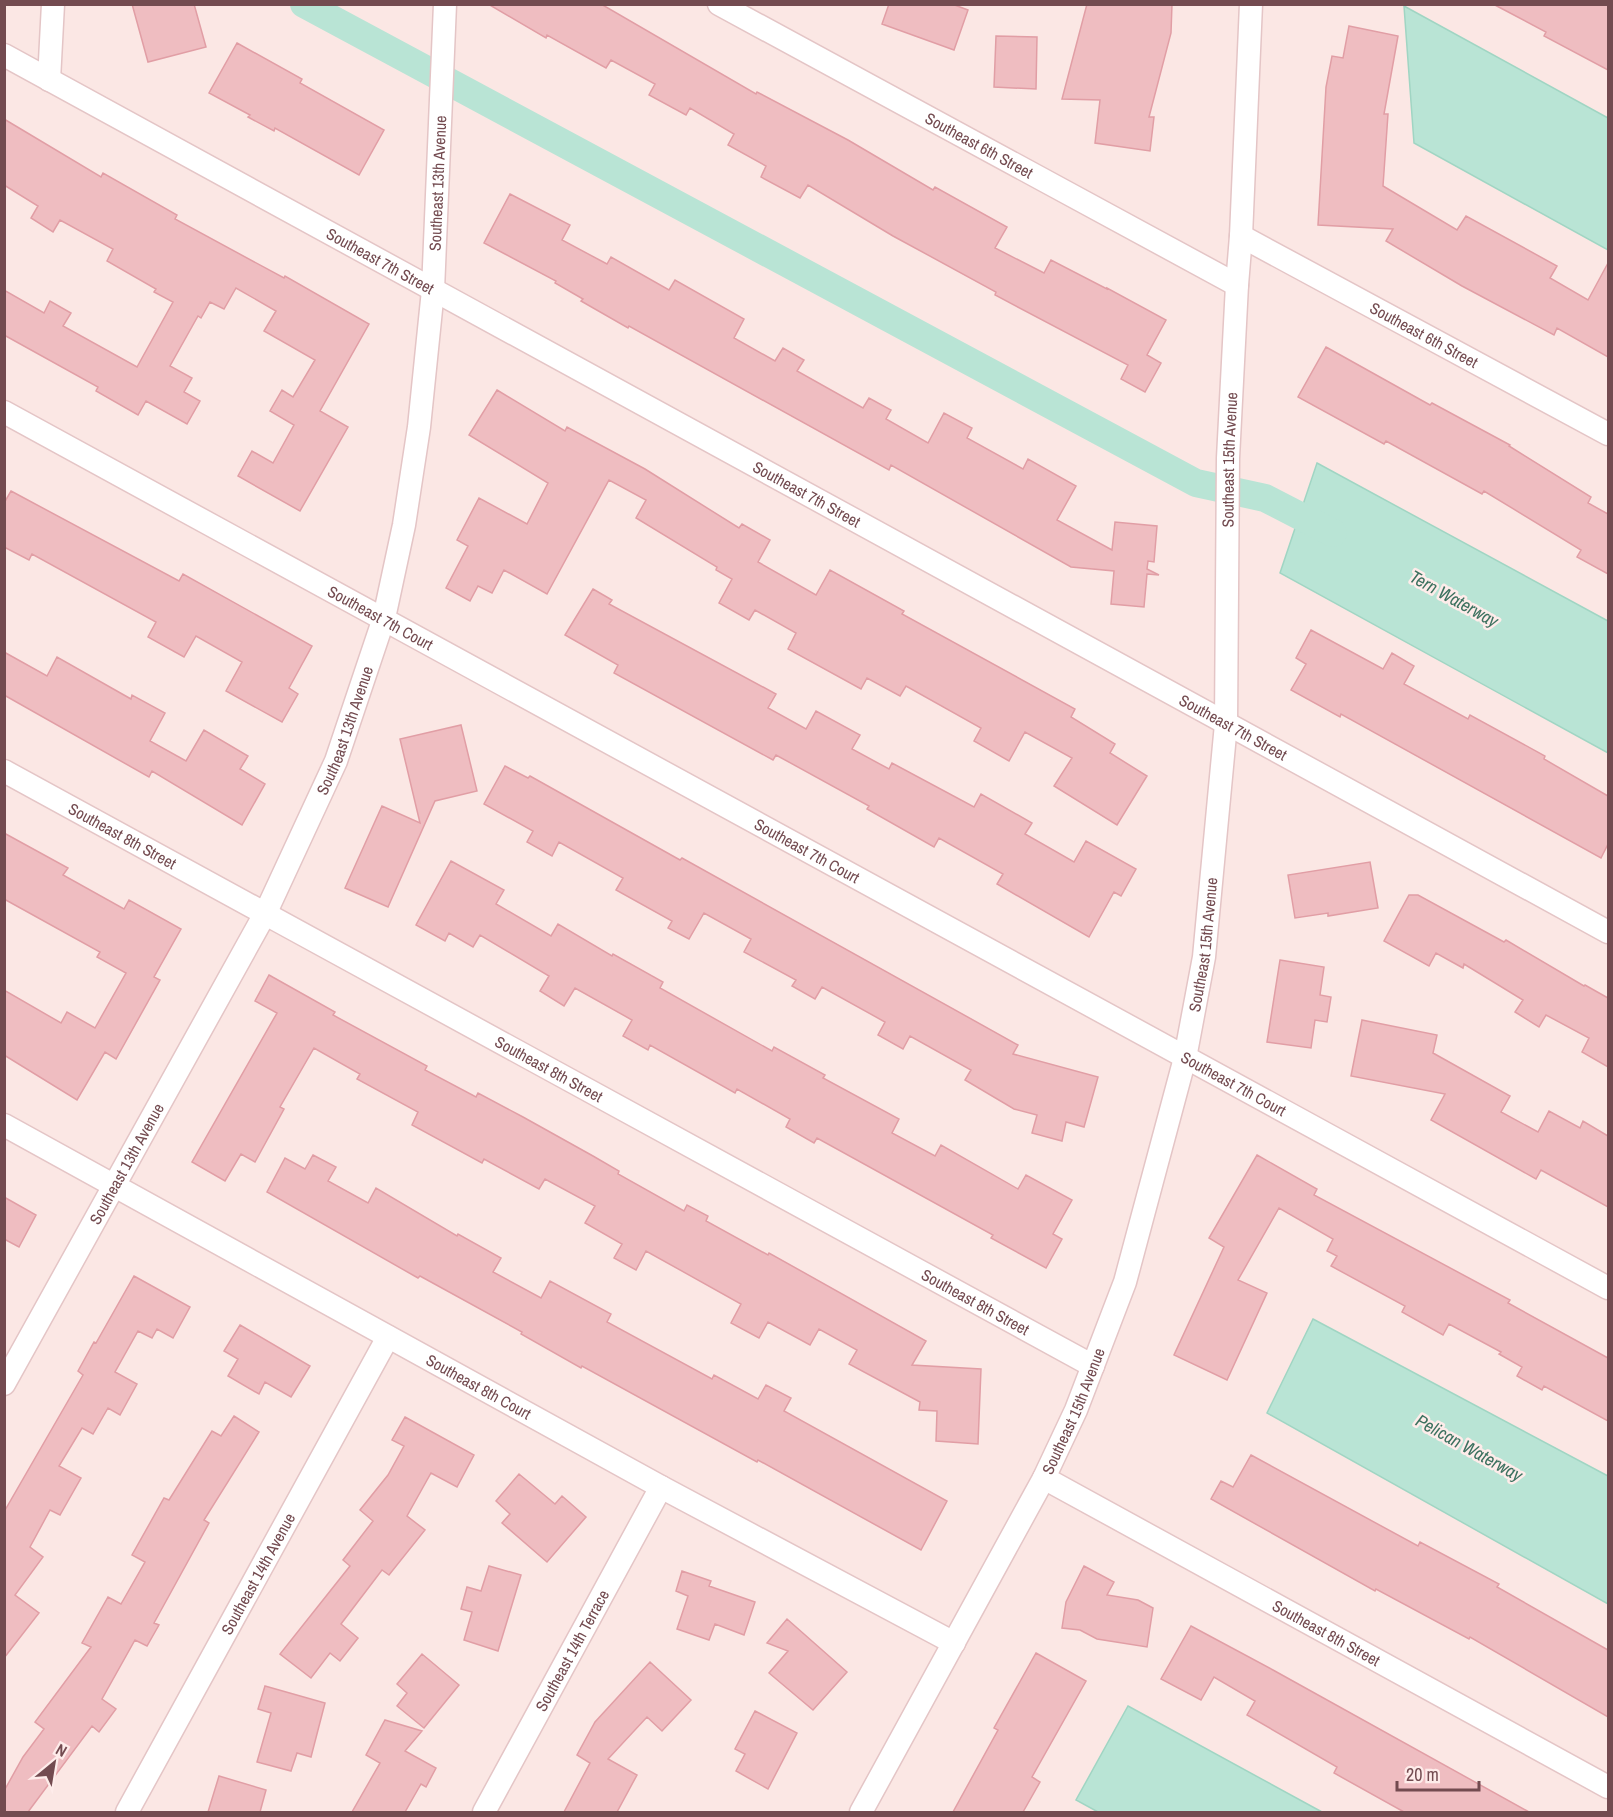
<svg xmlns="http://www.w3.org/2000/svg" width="1613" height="1817" viewBox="0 0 1613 1817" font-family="'Archivo Narrow',sans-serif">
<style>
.water{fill:#b9e4d5;stroke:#a0d5c3;stroke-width:1.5}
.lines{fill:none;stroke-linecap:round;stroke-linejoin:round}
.canal{stroke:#b9e4d5;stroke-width:28}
.building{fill:#efbdc1;stroke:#e19ea5;stroke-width:1.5}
.street-casing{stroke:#e4c5c6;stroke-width:25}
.street{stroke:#fff;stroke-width:22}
.labels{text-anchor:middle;stroke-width:5;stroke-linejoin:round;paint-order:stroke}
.street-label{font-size:16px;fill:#734b50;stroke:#feecea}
.water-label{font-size:18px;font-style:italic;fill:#3c715f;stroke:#feecea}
</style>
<rect width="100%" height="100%" fill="#fbe7e4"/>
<!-- water -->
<path class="water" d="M1404,6L1608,118V250L1414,143Z
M1317,463L1608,621V753L1280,573Z
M1313,1319L1608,1476V1604L1267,1413Z
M1128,1706L1322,1812H1098L1076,1800Z"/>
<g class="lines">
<!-- canal -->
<path class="canal" d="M304,4L1196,483L1265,498L1333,533"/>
</g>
<!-- building -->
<path class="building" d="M132,4H194L206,47L148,62Z
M488,4H601L756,94L757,92L848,140L933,190L935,187L1007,227L995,248L1044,273L1051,260L1107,289V288L1166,320L1147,355L1161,363L1145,392L1121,379L1128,365L995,295L996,292L893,236L808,185L800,198L761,177L766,166L728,145L734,134L690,108L686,115L649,95L655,84L611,60L606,68L547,35L546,38Z
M889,4H952L968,10L954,50L882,24Z
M1087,4H1172L1171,33L1149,117H1154L1150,151L1095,143L1100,100L1062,99Z
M1493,4H1608V70L1544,36L1546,32Z
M1349,26L1398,36L1384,114H1388L1383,186L1457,230L1466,216L1557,266L1550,278L1588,300L1608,263V357L1557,328L1554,335L1462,286L1386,241L1393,229L1318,225L1326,87L1332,56L1343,58Z
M996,36L1037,37L1036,89L994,87Z
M237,43L302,79L300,83L384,130L359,175L275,128L274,131L248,117L250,115L209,93Z
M4,119L101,177L103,173L177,215L175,219L284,278L285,276L369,324L320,411L348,427L300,511L238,476L252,451L273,463L294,425L270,411L282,390L293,397L315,360L264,331L276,311L236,288L224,309L210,302L201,318L198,316L170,366L192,378L184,392L200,401L187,424L146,401L138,415L96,391L98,387L4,335V290L44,313L50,301L71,313L63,326L137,367L173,302L154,292L156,289L107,261L113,249L60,220L53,232L31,218L38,206L4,185Z
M510,194L570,225L562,240L607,264L611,257L669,290L675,280L744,319L734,338L775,361L783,348L804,360L797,371L863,408L869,398L891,410L886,419L928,443L944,413L972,428L967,438L1023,469L1028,459L1076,486L1057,520L1112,550L1115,522L1157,526L1154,562L1148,561L1147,569L1159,575L1147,574L1144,607L1111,604L1114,571L1071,567L891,465L889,470L629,326L628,328L581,301L583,299L555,283L556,281L484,243Z
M1326,347L1430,405L1432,403L1510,445L1509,446L1591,497L1588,503L1608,514V574L1577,557L1581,550L1484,491L1482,494L1386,441L1384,444L1298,397Z
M497,390L565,431L567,427L645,469L739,528L742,524L770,540L758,562L816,595L830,570L904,611L902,614L1075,709L1071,717L1115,744L1110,753L1147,776L1117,825L1054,786L1072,758L1025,732L1009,761L974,741L981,728L906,686L900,696L867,678L861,689L788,649L796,633L755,610L749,620L719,603L732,579L716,570L717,567L636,518L646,500L609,480L547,594L504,570L492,593L478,586L470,601L446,588L468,546L457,540L479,498L527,524L548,483L469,435Z
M11,491L179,581L183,574L312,646L289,688L298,694L282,722L226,691L242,662L196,636L184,657L148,637L156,622L32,554L29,560L4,547V503Z
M593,589L612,600L609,604L776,694L768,708L806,729L816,711L860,735L852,749L889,769L892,763L974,807L981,794L1032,823L1025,834L1074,862L1086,841L1136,869L1121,896L1114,892L1089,937L997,884L1003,874L939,838L934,847L867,809L869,806L776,755L773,760L614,673L618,665L565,635Z
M1311,630L1383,669L1392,653L1414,666L1404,684L1468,719L1470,715L1545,756L1544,759L1608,796V844L1601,858L1341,714L1340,717L1291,690L1306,664L1296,658Z
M4,652L47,676L57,657L131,699L132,695L165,713L150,741L186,761L204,730L248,756L240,769L265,784L242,825L152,771L149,777L4,695Z
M461,725L477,791L435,801L388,907L345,888L382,806L420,823L400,739Z
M505,766L528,778L530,776L680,860L682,858L1018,1045L1013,1054L1098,1077L1084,1127L1066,1122L1062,1141L1032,1133L1037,1115L1014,1109L965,1080L971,1070L910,1036L903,1049L878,1035L885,1022L822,987L815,999L792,986L796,980L744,952L751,939L704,913L689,939L668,928L672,921L616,890L623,878L559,842L552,856L527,842L533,831L484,804Z
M4,833L68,868L63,875L124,909L129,900L181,929L154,977L160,980L116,1059L105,1052L77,1100L4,1055V990L61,1023L67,1012L95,1028L126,973L97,957L100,952L4,899Z
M451,861L504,890L496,904L551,936L558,924L612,956L613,954L663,982L660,988L772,1051L774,1047L825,1075L823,1078L899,1119L892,1133L935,1156L941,1145L1018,1189L1026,1175L1072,1200L1053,1234L1062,1239L1046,1268L991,1238L993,1235L817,1138L814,1143L786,1127L790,1119L737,1089L735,1093L650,1045L648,1050L623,1036L632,1020L575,988L564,1006L540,991L549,976L480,935L473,947L449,933L445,941L416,925Z
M1370,862L1378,908L1328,916V913L1295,918L1288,875Z
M1409,895H1418L1504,942L1506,940L1584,986L1585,985L1608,998V1067L1582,1052L1589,1038L1546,1015L1539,1027L1515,1012L1523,1000L1464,964L1463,968L1436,953L1429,966L1384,941Z
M1280,960L1324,967L1320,995L1331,997L1327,1022L1315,1020L1311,1048L1267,1042Z
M269,975L335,1012L333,1015L427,1066L425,1070L476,1097L478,1093L523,1117L593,1156L619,1171L618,1174L684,1211L687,1205L708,1216L706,1221L768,1255L769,1253L926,1341L912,1365L981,1369L978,1444L936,1441L937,1411L919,1410L920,1402L849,1364L857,1350L819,1329L810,1345L768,1322L759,1338L731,1323L741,1304L646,1251L636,1270L614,1258L622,1244L585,1223L595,1206L545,1179L539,1189L484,1159L482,1163L412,1125L418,1112L357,1079L360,1074L314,1048L280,1107L284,1109L255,1162L241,1154L225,1181L192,1162L277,1013L255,1001Z
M1362,1020L1437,1035L1433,1053L1510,1096L1501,1112L1538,1132L1549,1111L1580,1128L1583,1121L1608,1136V1207L1541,1170L1536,1179L1431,1120L1445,1094L1351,1076Z
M313,1155L336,1167L328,1181L368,1203L376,1188L457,1236L458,1234L501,1258L493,1272L541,1298L550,1281L611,1314L607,1322L712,1379L714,1375L758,1399L766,1385L791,1398L784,1411L947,1501L921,1550L758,1460L757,1462L582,1366L581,1368L521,1334L522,1332L420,1276L418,1278L267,1192L285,1158L305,1169Z
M1257,1155L1317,1189L1314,1195L1510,1300L1508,1303L1608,1358V1421L1544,1386L1542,1390L1517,1376L1522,1367L1499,1354L1501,1352L1449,1324L1443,1335L1402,1312L1405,1306L1331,1266L1337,1256L1327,1251L1333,1239L1279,1208L1238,1280L1267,1293L1227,1380L1174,1355L1224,1247L1209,1238Z
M4,1197L36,1215L19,1247L4,1239Z
M134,1276L190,1307L173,1338L157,1329L152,1338L138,1331L115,1372L137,1384L120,1415L108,1408L93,1434L82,1428L59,1466L81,1478L60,1515L50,1510L30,1547L43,1557L15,1595L39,1613L4,1658V1512L83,1375L78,1371L94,1342L96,1343Z
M240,1325L310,1366L291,1397L265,1382L259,1394L228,1376L238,1359L224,1351Z
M234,1416L259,1432L204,1520L209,1523L154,1623L159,1625L147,1646L135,1640L102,1699L116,1709L99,1732L92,1726L28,1812H4V1791L23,1757L44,1729L35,1722L91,1647L82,1643L108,1597L121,1604L145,1562L132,1555L164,1498L169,1500L212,1431L221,1436Z
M405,1417L474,1455L457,1487L431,1473L407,1516L425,1530L389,1575L382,1570L341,1624L358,1638L340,1661L330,1653L311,1678L280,1654L350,1566L343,1560L373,1521L360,1510L388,1475L404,1446L392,1440Z
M1251,1455L1418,1546L1420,1542L1499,1584L1497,1587L1608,1650V1717L1470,1637L1469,1639L1376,1589L1375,1591L1211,1499L1221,1481L1233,1487Z
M519,1474L555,1504L562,1496L586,1517L547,1562L502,1523L510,1514L496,1501Z
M489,1566L521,1575L498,1651L464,1640L472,1612L461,1609L467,1587L481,1591Z
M1084,1566L1114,1582L1107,1595L1138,1600L1153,1608L1147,1647L1097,1639L1080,1630L1062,1628L1066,1602Z
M682,1571L711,1581L709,1586L755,1602L744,1635L715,1624L709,1640L677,1629L688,1596L676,1591Z
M787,1619L847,1672L813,1710L769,1673L788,1651L767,1643Z
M1191,1626L1273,1670L1529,1812H1404L1334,1773L1337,1767L1247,1715L1255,1701L1214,1677L1201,1700L1161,1679Z
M1036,1653L1086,1681L1032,1777L1040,1782L1023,1812H953L998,1730L994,1728Z
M422,1654L459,1685L424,1728L397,1706L407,1693L397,1684Z
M650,1662L691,1700L662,1731L647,1717L608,1759L637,1775L617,1812H564L590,1763L577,1755L595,1722Z
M265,1686L325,1703L311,1757L297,1753L291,1771L257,1762L271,1713L258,1709Z
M755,1711L797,1733L768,1789L736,1771L745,1754L735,1749Z
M385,1720L422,1731L405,1751L436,1768L426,1787L421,1784L405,1812H352L380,1763L366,1755Z
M219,1776L266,1790L260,1812H208Z"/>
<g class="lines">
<defs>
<g id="street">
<path id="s1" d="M719,4L1237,285"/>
<path id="s2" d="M4,55L1608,932"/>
<path d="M49,80L53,4"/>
<path id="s3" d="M1241,236L1608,434"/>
<path id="s4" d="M4,412L1608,1288"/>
<path id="s5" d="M4,771L1093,1366"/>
<path id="s6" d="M4,1125L661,1487L954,1643"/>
<path id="s7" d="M4,1384L266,912L336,761L384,618L404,525L419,427L433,290L445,4"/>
<path id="s8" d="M1044,1478L1608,1787"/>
<path id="s9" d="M127,1812L388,1337"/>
<path id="s10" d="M484,1812L661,1487"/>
<path id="s11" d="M861,1812L1044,1478L1076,1410L1125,1282L1185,1058L1204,957L1226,724L1228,458L1237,285L1241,236L1251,4"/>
</g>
</defs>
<!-- street casing -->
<use href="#street" class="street-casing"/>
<!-- street -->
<use href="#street" class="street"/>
</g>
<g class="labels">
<!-- street labels -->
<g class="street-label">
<text dy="6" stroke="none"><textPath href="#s1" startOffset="296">Southeast 6th Street</textPath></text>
<text dy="6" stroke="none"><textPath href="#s7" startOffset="1296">Southeast 13th Avenue</textPath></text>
<text dy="6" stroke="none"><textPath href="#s2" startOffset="429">Southeast 7th Street</textPath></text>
<text dy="6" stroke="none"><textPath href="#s3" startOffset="208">Southeast 6th Street</textPath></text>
<text dy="6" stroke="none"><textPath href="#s11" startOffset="1426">Southeast 15th Avenue</textPath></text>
<text dy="6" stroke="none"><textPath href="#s2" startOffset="915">Southeast 7th Street</textPath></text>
<text dy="6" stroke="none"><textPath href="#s4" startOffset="429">Southeast 7th Court</textPath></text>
<text dy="6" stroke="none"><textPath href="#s2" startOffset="1401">Southeast 7th Street</textPath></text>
<text dy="6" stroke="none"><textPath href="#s7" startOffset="738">Southeast 13th Avenue</textPath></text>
<text dy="6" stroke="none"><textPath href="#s5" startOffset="135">Southeast 8th Street</textPath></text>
<text dy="6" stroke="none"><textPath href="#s4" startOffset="915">Southeast 7th Court</textPath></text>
<text dy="6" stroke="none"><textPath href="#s11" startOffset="940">Southeast 15th Avenue</textPath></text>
<text dy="6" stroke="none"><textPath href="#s5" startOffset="621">Southeast 8th Street</textPath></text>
<text dy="6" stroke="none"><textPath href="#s4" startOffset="1401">Southeast 7th Court</textPath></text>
<text dy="6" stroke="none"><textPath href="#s7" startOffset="252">Southeast 13th Avenue</textPath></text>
<text dy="6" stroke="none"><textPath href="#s5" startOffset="1107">Southeast 8th Street</textPath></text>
<text dy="6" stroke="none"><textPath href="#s6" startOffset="542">Southeast 8th Court</textPath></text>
<text dy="6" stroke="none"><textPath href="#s11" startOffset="454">Southeast 15th Avenue</textPath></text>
<text dy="6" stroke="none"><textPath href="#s9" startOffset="272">Southeast 14th Avenue</textPath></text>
<text dy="6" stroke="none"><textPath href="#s8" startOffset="322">Southeast 8th Street</textPath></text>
<text dy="6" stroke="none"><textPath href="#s10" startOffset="184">Southeast 14th Terrace</textPath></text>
</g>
<!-- water labels -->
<g class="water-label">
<text transform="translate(1454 599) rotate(29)" y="6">Tern Waterway</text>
<text transform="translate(1469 1448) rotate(29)" y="6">Pelican Waterway</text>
</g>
</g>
<!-- border -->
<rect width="1613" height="1817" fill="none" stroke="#734b50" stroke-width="12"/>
<!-- north arrow -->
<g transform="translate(54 1763) rotate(30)" stroke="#feecea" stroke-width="4.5" paint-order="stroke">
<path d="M0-4.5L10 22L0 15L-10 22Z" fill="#734b50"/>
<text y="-9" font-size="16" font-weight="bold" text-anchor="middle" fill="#734b50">N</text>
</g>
<!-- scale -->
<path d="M1397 1781v9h82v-9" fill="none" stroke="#734b50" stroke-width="3"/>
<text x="1406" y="1781" font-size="18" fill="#734b50" stroke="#feecea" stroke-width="4.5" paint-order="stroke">20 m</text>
</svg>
